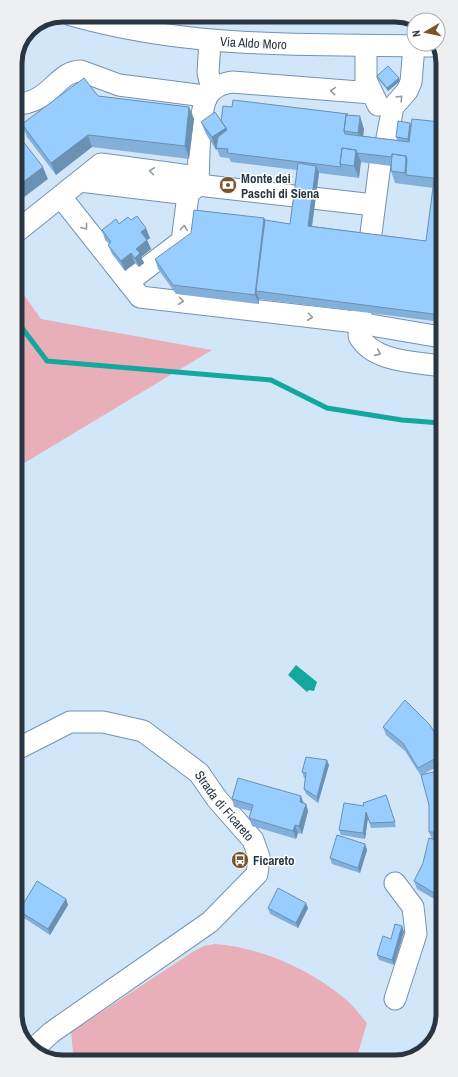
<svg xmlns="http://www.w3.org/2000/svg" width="458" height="1077" viewBox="0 0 458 1077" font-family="'Archivo Narrow',sans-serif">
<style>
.green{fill:#e9afb9}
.water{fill:#13a79d}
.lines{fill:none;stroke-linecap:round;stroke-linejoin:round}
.stream{stroke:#13a79d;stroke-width:5}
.minor-casing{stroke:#7393b1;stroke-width:23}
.minor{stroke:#fff;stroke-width:21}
.wall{fill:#83b0db;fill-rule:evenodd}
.shaded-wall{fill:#6a90b2}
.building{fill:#98cdff;stroke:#6a90b2}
.oneway{stroke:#949aa0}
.labels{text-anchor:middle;stroke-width:3;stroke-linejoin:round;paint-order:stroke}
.street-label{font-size:13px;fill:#293642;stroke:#fff}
.poi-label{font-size:13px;font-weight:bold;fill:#293642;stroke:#fff;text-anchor:start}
.rim{fill:none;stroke:#293642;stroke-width:5}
</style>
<rect width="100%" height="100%" fill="#d2e6f9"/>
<!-- green -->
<path class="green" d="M16,284L41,319L212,350L16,468Z
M215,944C259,947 310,969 344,998C353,1005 360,1015 367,1023L356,1060L74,1062L71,1032L194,951L204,946Z"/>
<!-- water -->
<path class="water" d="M296,665L317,682L314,691L309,690L307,692L288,675Z"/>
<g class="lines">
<!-- stream -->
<path class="stream" d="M16,320L47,361L271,380L327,408L402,420L441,423"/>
<defs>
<g id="minor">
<path id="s1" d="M71,15C194,50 314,44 439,46"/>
<path d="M210,41L208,73L212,89"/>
<path d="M366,46V80L378,105"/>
<path d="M15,104C51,104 56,71 81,71L119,85L197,95L206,99"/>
<path d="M385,148L393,107L407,91L411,82L414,46"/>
<path d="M80,181L188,194L198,185C199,165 198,110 208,95C214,86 222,84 232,82L372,93"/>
<path d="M61,197L140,297L347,321L441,337"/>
<path d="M16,232L101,164L190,176L198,185L374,205"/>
<path d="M370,241L380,164"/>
<path d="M128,282L182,241L190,180"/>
<path d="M361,312L359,336C373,362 415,362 441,366"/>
<path id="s2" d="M17,749L70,722H103L143,731L199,773L217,799L253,840L259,857L257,874L210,922L52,1032L32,1050"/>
<path d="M395,883L413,907L416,934L395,999"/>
</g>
</defs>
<!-- minor casing -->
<use href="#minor" class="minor-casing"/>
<!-- minor -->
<use href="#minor" class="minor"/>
</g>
<!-- wall -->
<path class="wall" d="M377,76L399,78L400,81L388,91L378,79Z
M98,96L189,107L194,119L189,159L92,147L56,175L27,137L22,124Z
M221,121L364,129L363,136L397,140L396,137L410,123L411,125L441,122V322L259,299V304L176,294L158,269L155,259L264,218L265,220L290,224L297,170L231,162L229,158L220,157L217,149L216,150L206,134L201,122ZM360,162L391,166V171L395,183L433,188L426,241L312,226L319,173L359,178Z
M131,220L150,238L147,240L151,249L141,257L144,263L139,267L135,263L125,271L112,254L108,245L109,244L105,240L102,230L119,224Z
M383,727L442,746V764L422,775L442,770L443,839H433L443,842V904L417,889L414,881L423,863L432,839L429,832V805L421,776L405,751L386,735Z
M329,765L318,803L306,794L304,789L305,778H304L302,772Z
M386,795L396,827L371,828L368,818L365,839L341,835L339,830L364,806Z
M232,799L306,804L308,811L302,834L298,833L296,839L252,826L249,818L251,811L234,807Z
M365,844L367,850L360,873L332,864L330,858Z
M66,899L68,905L50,935L21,916L19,911Z
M268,908H308L298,928L270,914Z
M402,926L404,932L394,965L379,960L377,955Z"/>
<!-- shaded-wall -->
<path class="shaded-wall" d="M399,78L400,81L388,91L387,88Z
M189,107L194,119L189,159L185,146Z
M360,116L364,129L362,145L358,133Z
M410,123L415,135L413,151L408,139Z
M226,128L230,140L216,148L217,149L216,150L212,137Z
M88,135L92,147L56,175L51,163Z
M356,150L361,162L359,178L354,166Z
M406,156L411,168L406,175L405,173Z
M316,166L319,173L311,233L308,226Z
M43,167L48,179L15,204V188Z
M264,218L268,227L256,291L259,299V304L255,295Z
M146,228L150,238L147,240L151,249L141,257L144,263L139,267L135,258L136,249L141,232Z
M131,253L135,263L125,271L121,261Z
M327,760L329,765L318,803L317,797Z
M301,796L304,804L300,802Z
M306,804L308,811L302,834L299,826Z
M366,812L368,817L365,839L363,833Z
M295,825L298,833L296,839L293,831Z
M365,844L367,850L360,873L358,868Z
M443,893V902L441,897Z
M66,899L68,905L50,935L48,929Z
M306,903L308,908L298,928L296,923Z
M402,926L404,932L394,965L392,960Z"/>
<!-- building -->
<path class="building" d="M388,66L399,78L387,88L377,76Z
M84,78L98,96L189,107L185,146L88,135L51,163L22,124Z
M233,100L348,114L346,115L344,131L345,134L409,142L412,119L441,122V179L406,175L407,159L406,156L392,154V157L357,153L356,150L342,148L340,164L341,167L227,153L228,149L216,148L218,137L227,130L226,128L221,121L223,106L232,107Z
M215,112L226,128L212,137L201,122Z
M346,115L360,116L358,133L344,131Z
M398,121L410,123L408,139L396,137Z
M15,131L43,167L15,188Z
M342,148L356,150L354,166L340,164Z
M392,154L406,156L405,173L391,171Z
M298,163L316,166L308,226L426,241L434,180L441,181V315L256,291L265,220L290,224Z
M194,210L264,218L255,295L173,285L155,259L191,233Z
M137,216L146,228L141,232L147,240L136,249L140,253L135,258L131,253L121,261L108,245L111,242L102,230L116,219L119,224L128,217L131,220Z
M405,700L430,725L442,746V755L418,768L403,743L383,727Z
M306,757L327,760L317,797L304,789L306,773L302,772Z
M442,770L443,832H429V805L421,775Z
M238,778L301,796L300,802L306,804L299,826L295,825L293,831L249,818L253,805L232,799Z
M386,795L395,822L370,823L366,812L363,833L339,830L344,803L364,806L363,803Z
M337,835L365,844L358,868L330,858Z
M429,838L443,842V893L441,897L414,881L423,863Z
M37,881L66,899L48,929L19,911Z
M278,888L306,903L296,923L268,908Z
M395,924L402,926L392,960L377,955L383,936L391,939Z"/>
<!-- one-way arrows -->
<defs><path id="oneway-chevron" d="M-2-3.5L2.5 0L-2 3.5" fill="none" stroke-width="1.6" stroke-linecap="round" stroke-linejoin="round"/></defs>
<g class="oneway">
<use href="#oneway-chevron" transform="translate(333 91) rotate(-175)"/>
<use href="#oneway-chevron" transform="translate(400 98) rotate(-46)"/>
<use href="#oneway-chevron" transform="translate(152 171) rotate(-172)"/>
<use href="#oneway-chevron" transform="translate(85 227) rotate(52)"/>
<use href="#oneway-chevron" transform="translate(184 228) rotate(-83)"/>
<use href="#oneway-chevron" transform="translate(181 301) rotate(7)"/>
<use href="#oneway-chevron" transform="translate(310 317) rotate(7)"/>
<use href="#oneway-chevron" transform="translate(378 353) rotate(24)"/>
</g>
<!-- icons -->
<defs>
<symbol id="bank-disc" viewBox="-11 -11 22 22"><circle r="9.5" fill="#79552e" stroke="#fff"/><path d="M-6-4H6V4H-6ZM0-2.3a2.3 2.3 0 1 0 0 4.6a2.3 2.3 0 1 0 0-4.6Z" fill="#fff"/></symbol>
<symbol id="bus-disc" viewBox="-11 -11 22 22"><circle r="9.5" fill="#79552e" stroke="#fff"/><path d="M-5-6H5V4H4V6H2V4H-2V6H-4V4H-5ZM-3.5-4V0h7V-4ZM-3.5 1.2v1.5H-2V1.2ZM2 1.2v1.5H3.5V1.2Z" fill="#fff"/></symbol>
</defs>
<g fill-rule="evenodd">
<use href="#bank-disc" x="218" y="175" width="20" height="20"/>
<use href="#bus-disc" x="230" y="850" width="20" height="20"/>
</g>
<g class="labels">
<!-- street labels -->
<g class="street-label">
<text dy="5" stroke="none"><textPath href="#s1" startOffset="185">Via Aldo Moro</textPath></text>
<text dy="5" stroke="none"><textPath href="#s2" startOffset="245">Strada di Ficareto</textPath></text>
</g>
<!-- poi labels -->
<g class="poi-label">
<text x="241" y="183">Monte dei<tspan x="241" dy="15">Paschi di Siena</tspan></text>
<text x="253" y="865">Ficareto</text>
</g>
</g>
<!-- crop -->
<path d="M0 0H458V1077H0ZM63 22H395A41 41 0 0 1 436 63V1014A41 41 0 0 1 395 1055H63A41 41 0 0 1 22 1014V63A41 41 0 0 1 63 22Z" fill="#eeeff0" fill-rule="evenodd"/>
<path class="rim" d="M63 22H395A41 41 0 0 1 436 63V1014A41 41 0 0 1 395 1055H63A41 41 0 0 1 22 1014V63A41 41 0 0 1 63 22Z"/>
<!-- north arrow -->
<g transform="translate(426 32) rotate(261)"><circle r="19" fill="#ffffff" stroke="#a9afb3"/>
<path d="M0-3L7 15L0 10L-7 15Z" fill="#79552e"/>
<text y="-6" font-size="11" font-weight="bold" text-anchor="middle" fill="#293642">N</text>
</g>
</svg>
